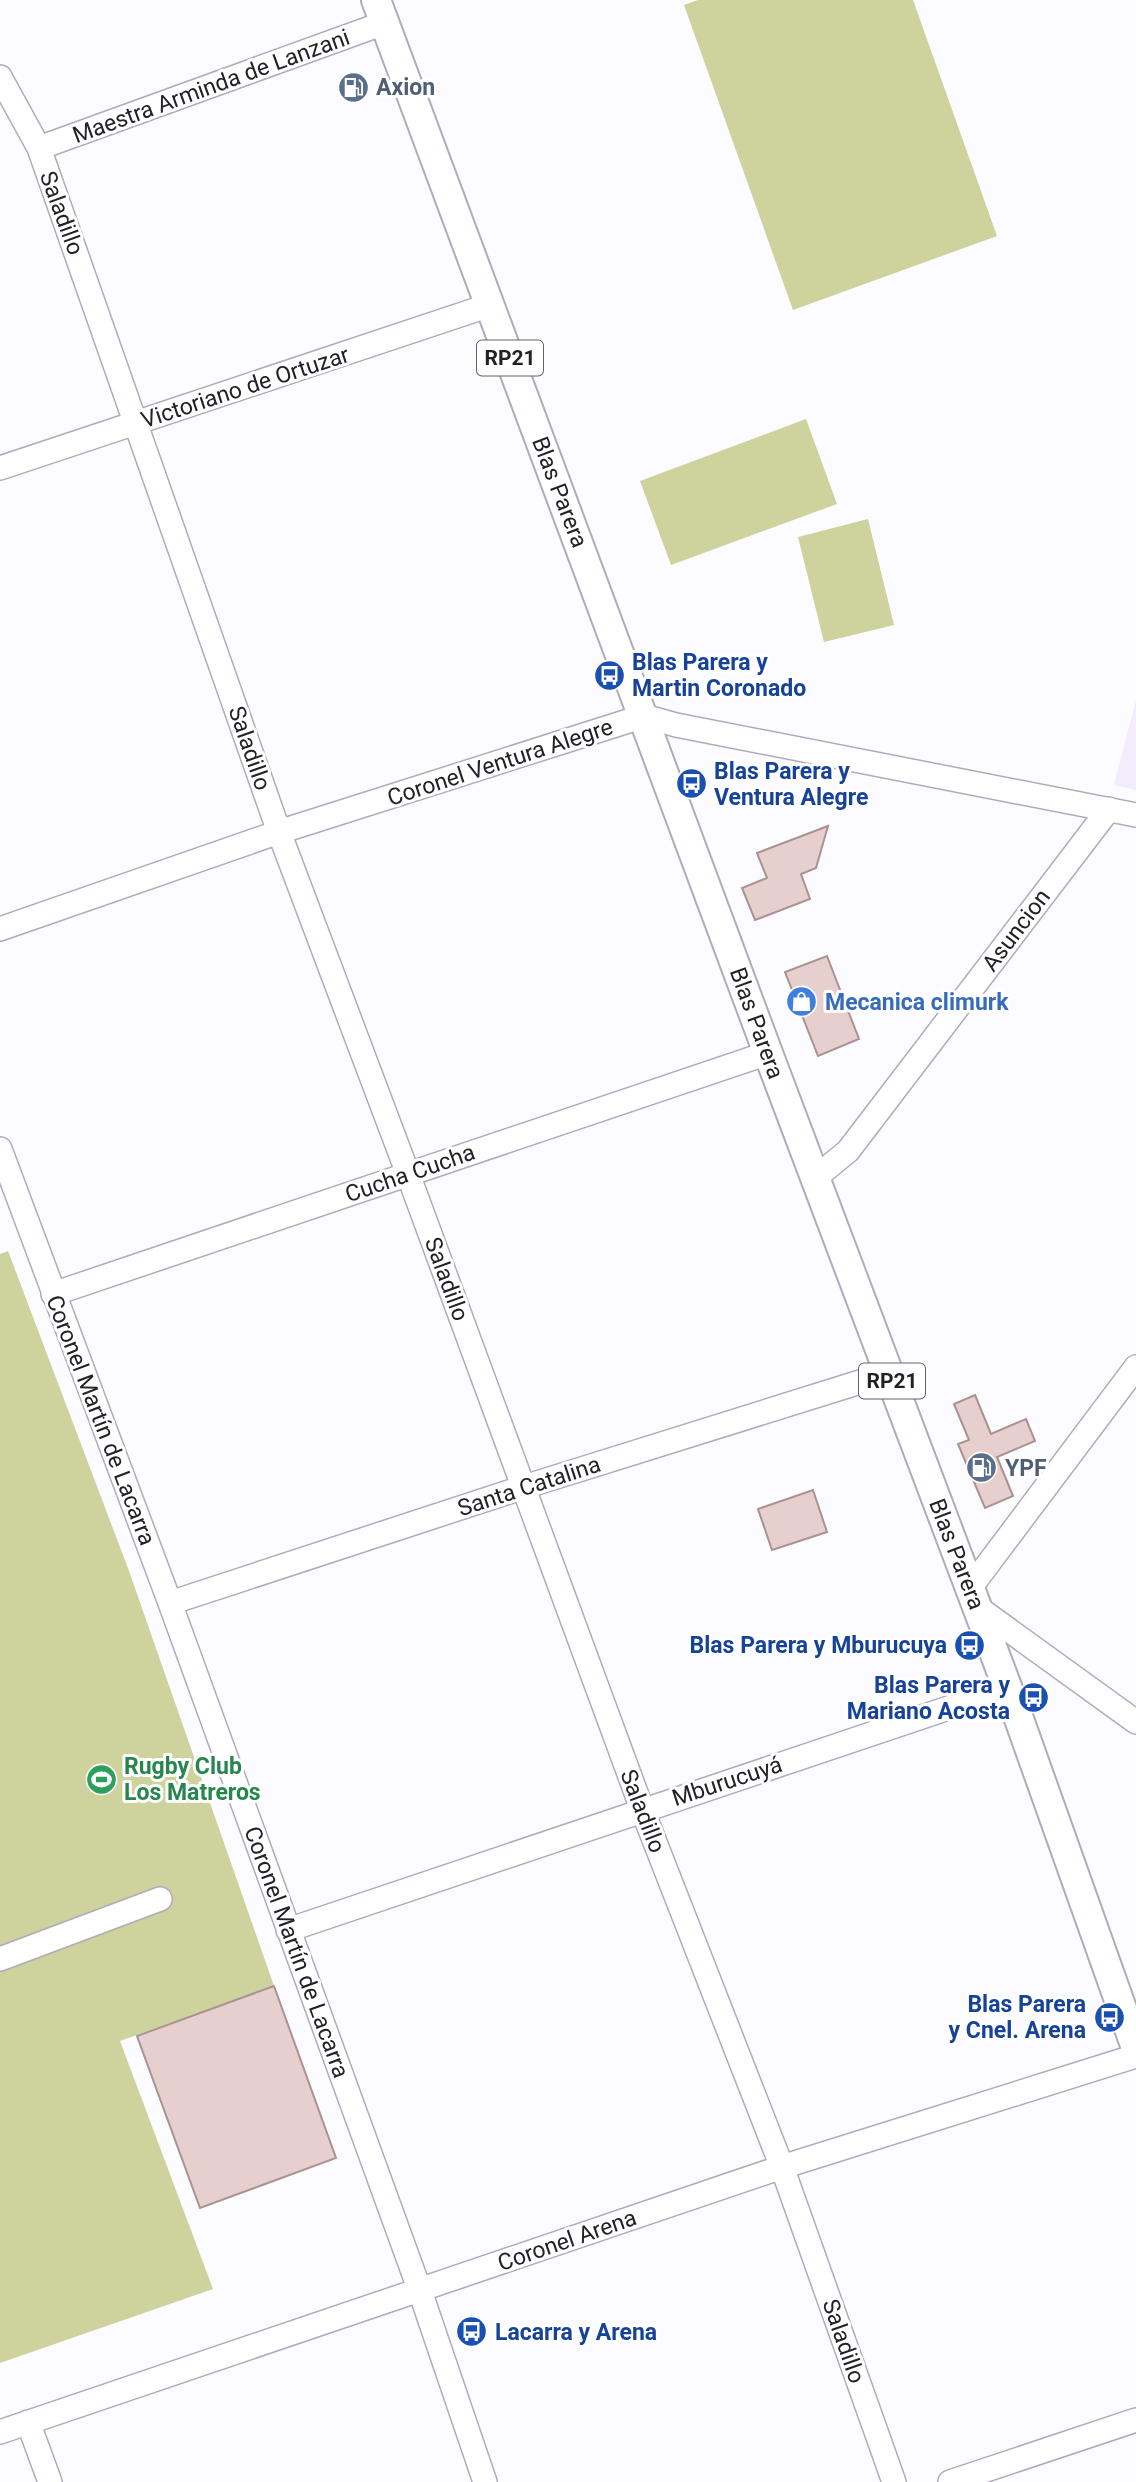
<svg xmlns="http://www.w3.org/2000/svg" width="1136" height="2482" viewBox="0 0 1136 2482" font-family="Roboto,sans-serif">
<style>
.built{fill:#f3ecfc}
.green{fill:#ced29c}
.building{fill:#e7cfcd;stroke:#a99391;stroke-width:2}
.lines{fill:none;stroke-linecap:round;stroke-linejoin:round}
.minor-casing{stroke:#b1aabc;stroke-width:26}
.major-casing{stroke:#b1aabc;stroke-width:32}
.minor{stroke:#fff;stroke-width:23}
.major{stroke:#fff;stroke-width:28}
.labels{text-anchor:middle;stroke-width:6;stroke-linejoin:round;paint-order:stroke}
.shield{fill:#fff;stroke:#656368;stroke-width:2}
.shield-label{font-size:21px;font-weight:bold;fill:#232027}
.street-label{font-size:23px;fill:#232027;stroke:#fff}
.service-label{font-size:23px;font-weight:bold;fill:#4e5e75;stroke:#fff;text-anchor:start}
.transit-label{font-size:23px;font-weight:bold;fill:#164399;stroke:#fff;text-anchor:start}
.shop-label{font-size:23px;font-weight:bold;fill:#366cbe;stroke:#fff;text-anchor:start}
.leisure-label{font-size:23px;font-weight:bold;fill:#27864d;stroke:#fff;text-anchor:start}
</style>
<rect width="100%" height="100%" fill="#fcfbff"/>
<!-- built -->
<path class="built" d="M1136,700V790L1114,785Z"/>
<!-- green -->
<path class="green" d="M698,0H913L997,236L793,310L684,5Z
M806,419L837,504L671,565L640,481Z
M868,519L894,625L824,642L798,537Z
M8,1251L129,1571L274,1986L120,2041L213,2289L0,2363V1254Z"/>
<!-- building -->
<path class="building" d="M828,826L816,868L801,874L810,899L755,920L742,888L767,878L757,853Z
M827,956L859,1039L818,1056L785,972Z
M975,1395L991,1434L1026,1419L1035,1441L997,1457L1013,1496L985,1508L958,1444L969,1440L954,1404Z
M813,1490L827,1532L772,1550L758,1509Z
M274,1986L336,2158L200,2208L137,2036Z"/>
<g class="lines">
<defs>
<path id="minor" d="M0,77L39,148L279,832L408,1174L642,1809L782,2167L894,2482
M39,148L384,23
M0,468L490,305
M0,929L279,832L644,716L676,725L1136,815
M0,1149L170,1603L420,2291L485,2482
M815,1178L848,1151L1109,809
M53,1294L768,1053
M970,1588L1136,1367
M170,1603L524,1487L889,1373
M977,1607L1136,1722
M288,1930L1008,1688
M0,1959L160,1899
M28,2422L50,2482
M0,2432L782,2167L1136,2056
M950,2482L1136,2420"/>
<path id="major" d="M376,0L768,1053L1014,1705L1136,2048"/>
</defs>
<!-- minor casing -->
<use href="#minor" class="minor-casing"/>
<!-- major casing -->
<use href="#major" class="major-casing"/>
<!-- minor -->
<use href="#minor" class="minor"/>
<!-- major -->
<use href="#major" class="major"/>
</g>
<!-- icons -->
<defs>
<symbol id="fuel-disc" viewBox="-11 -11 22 22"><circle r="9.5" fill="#5c6f8a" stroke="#fff"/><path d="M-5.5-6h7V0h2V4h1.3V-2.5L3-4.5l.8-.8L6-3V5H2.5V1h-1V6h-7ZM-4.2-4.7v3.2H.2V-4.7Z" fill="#fff"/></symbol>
<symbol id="bus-disc" viewBox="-11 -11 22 22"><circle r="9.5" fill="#1a4fb4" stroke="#fff"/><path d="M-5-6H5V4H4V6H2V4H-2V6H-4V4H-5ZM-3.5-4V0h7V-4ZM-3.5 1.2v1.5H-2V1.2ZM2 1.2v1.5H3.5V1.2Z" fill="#fff"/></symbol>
<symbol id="shop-disc" viewBox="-11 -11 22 22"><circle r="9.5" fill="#3f7fe0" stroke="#fff"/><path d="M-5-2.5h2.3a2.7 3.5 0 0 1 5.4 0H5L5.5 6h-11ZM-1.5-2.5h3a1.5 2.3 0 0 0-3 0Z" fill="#fff"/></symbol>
<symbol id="stadium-disc" viewBox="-11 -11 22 22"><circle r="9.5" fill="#2e9e5b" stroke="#fff"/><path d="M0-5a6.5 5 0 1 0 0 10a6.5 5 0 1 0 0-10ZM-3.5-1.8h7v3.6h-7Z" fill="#fff"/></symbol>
</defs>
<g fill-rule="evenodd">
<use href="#fuel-disc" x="336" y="70" width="35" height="35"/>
<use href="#bus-disc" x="592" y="658" width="35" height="35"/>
<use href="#bus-disc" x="674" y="766" width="35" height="35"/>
<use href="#shop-disc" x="784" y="984" width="35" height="35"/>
<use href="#fuel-disc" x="964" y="1450" width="35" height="35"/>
<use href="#bus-disc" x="952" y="1628" width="35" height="35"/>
<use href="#bus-disc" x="1016" y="1680" width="35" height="35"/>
<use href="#stadium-disc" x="84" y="1762" width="35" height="35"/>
<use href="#bus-disc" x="1092" y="2000" width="35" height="35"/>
<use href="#bus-disc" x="454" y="2314" width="35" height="35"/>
</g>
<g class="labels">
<!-- shield labels -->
<g class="shield">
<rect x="477" y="340.5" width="66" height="35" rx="5"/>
<rect x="859" y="1363.5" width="66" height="35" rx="5"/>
</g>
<g class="shield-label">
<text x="510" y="365">RP21</text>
<text x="892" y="1388">RP21</text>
</g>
<!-- street labels -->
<g class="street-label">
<text transform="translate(211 86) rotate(-20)" y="8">Maestra Arminda de Lanzani</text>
<text transform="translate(62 213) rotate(70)" y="8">Saladillo</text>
<text transform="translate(245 387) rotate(-18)" y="8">Victoriano de Ortuzar</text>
<text transform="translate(560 492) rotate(69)" y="8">Blas Parera</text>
<text transform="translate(250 748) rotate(71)" y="8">Saladillo</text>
<text transform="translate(500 762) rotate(-18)" y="8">Coronel Ventura Alegre</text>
<text transform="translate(1016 930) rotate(-53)" y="8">Asuncion</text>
<text transform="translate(757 1023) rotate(70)" y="8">Blas Parera</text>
<text transform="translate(410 1173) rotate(-19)" y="8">Cucha Cucha</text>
<text transform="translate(447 1279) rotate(70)" y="8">Saladillo</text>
<text transform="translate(101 1420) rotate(69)" y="8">Coronel Martín de Lacarra</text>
<text transform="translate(529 1486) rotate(-18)" y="8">Santa Catalina</text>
<text transform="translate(957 1554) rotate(69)" y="8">Blas Parera</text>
<text transform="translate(727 1781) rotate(-18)" y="8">Mburucuyá</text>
<text transform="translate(643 1811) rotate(69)" y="8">Saladillo</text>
<text transform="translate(297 1952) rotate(70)" y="8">Coronel Martín de Lacarra</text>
<text transform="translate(567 2240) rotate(-19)" y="8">Coronel Arena</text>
<text transform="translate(844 2341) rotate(71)" y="8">Saladillo</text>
</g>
<!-- service labels -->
<g class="service-label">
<text x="376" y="95">Axion</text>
<text x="1005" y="1476">YPF</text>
</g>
<!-- transit labels -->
<g class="transit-label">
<text x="632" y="670">Blas Parera y<tspan x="632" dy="26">Martin Coronado</tspan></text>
<text x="714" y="779">Blas Parera y<tspan x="714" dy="26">Ventura Alegre</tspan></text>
<text x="947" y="1653" text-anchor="end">Blas Parera y Mburucuya</text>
<text x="1010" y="1693" text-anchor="end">Blas Parera y<tspan x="1010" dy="26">Mariano Acosta</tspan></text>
<text x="1086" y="2012" text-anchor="end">Blas Parera<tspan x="1086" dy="26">y Cnel. Arena</tspan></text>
<text x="495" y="2340">Lacarra y Arena</text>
</g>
<!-- shop labels -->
<g class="shop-label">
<text x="825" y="1010">Mecanica climurk</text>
</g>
<!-- leisure labels -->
<g class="leisure-label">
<text x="124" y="1774">Rugby Club<tspan x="124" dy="26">Los Matreros</tspan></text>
</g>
</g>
</svg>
